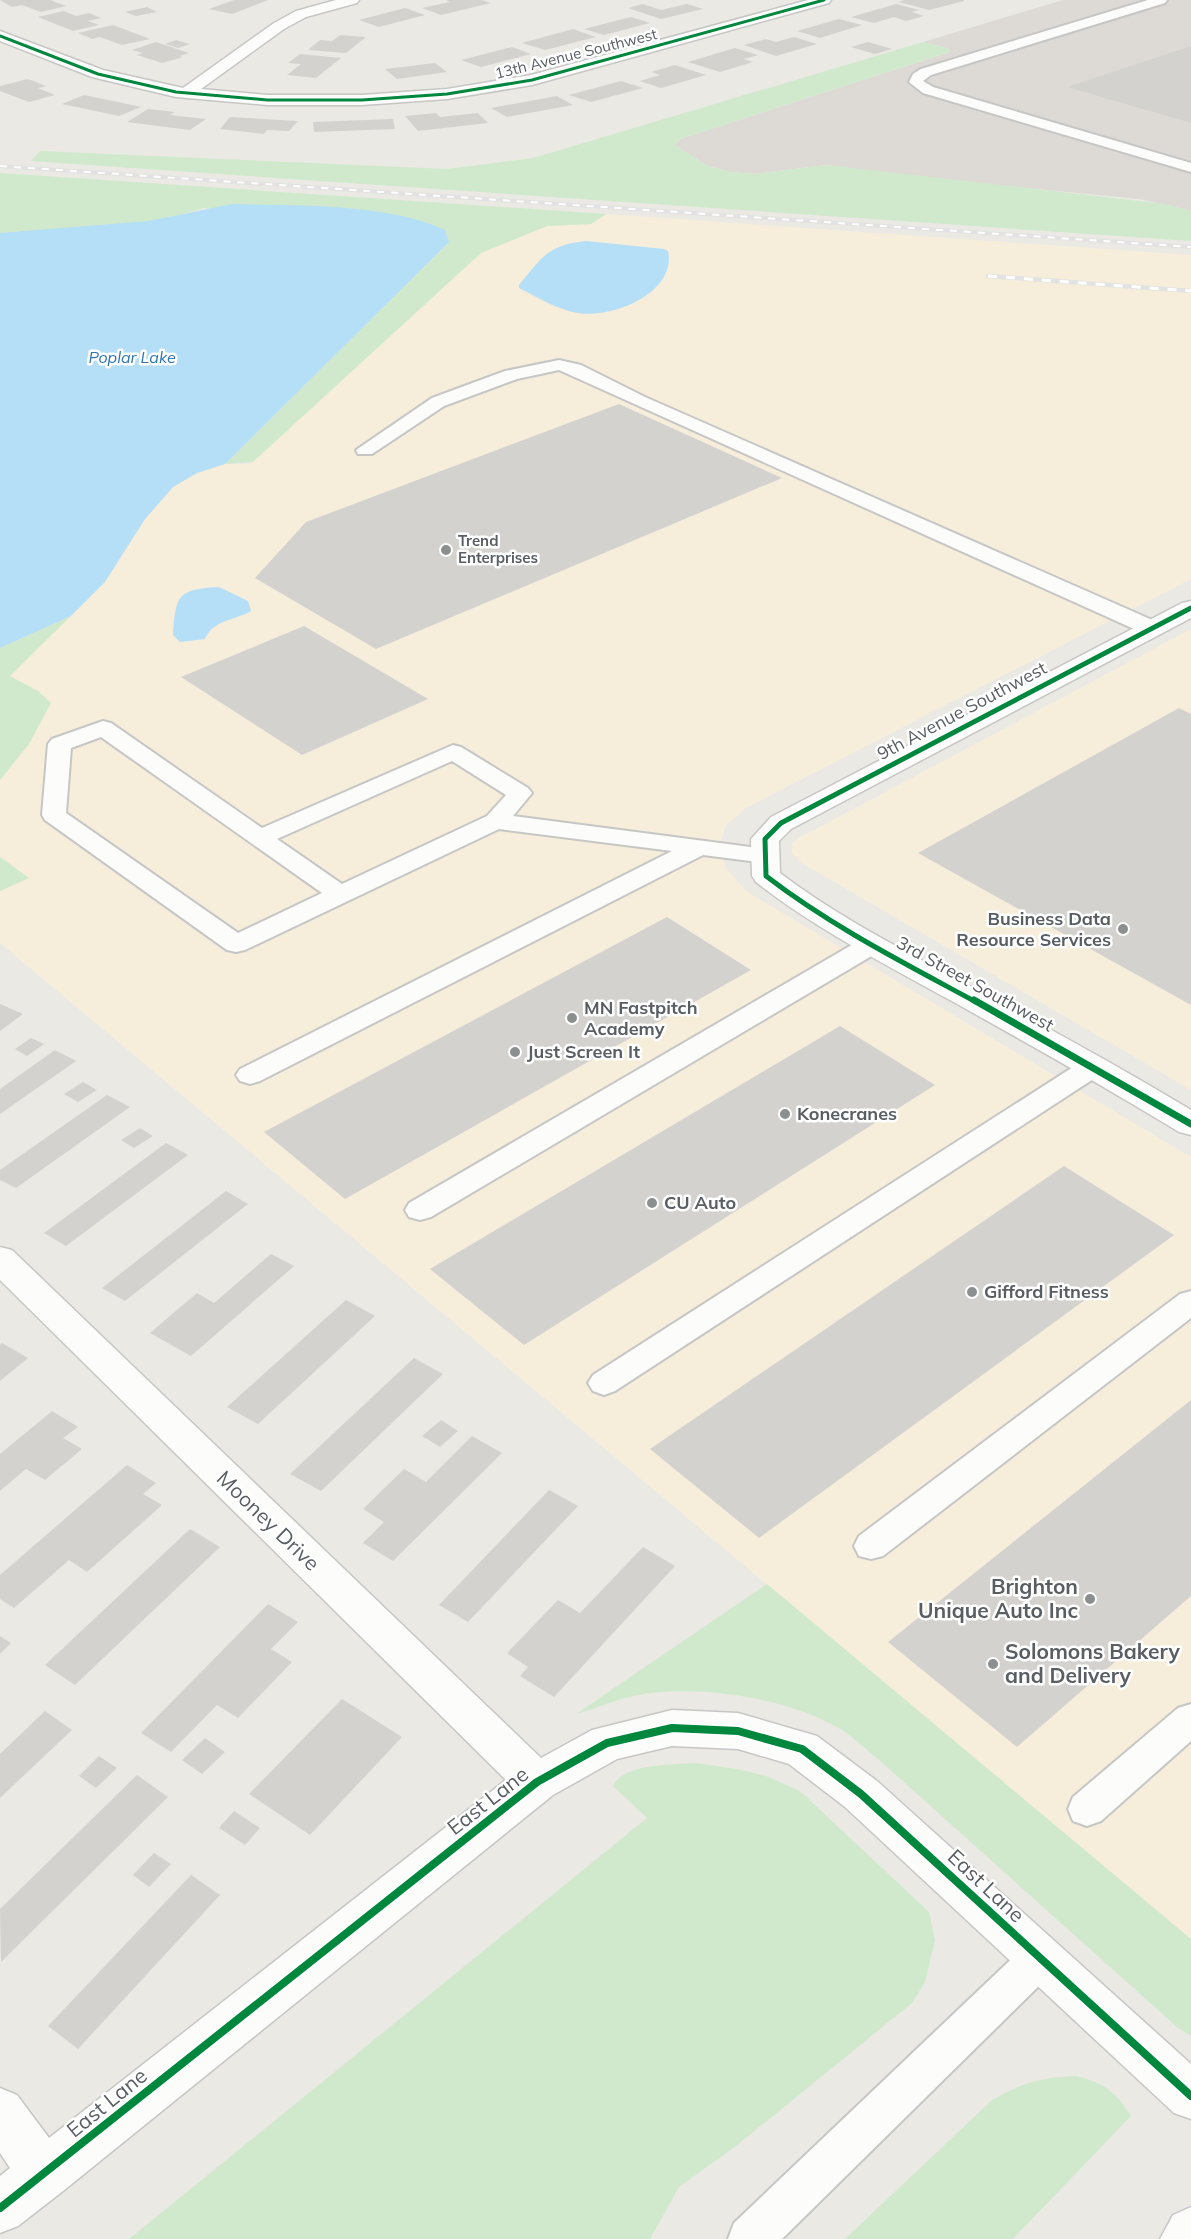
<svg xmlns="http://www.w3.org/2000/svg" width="1191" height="2239" viewBox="0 0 1191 2239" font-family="Mulish,sans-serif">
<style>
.commercial{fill:#f6eedb}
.industrial{fill:#dddad6}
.green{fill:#d0e9cc}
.water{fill:#b5def7}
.building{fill:#d3d2cf}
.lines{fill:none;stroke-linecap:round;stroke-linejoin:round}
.lane-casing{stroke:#c6c6c5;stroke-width:4}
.street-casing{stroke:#c6c6c5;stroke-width:3}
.secondary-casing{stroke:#c6c7c6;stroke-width:3}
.lane{fill:#fcfcfb;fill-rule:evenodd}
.street{fill:#fcfcfb;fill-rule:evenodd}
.secondary{fill:#fcfcfb;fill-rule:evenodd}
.rail-far1-casing{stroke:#e2e2e2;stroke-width:4}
.rail-casing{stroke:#e2e2e2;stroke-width:4.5}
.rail-far1{stroke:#fff;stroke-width:2;stroke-dasharray:7;stroke-linecap:butt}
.rail{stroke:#fff;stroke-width:3;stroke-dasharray:9;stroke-linecap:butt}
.cycleway-far3-casing{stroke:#fff;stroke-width:5}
.cycleway-far2-casing{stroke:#fff;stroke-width:8}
.cycleway-far1-casing{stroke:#fff;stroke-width:10}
.cycleway-casing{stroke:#fff;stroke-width:12}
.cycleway-far3{stroke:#00873e;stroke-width:3}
.cycleway-far2{stroke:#00873e;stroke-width:5}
.cycleway-far1{stroke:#00873e;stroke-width:7}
.cycleway{stroke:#00873e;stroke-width:8}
.poi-dot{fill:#8c8f90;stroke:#fff;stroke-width:2}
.labels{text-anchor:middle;stroke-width:5;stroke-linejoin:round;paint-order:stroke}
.far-street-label{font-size:15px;fill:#595e63;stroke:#fff}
.far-poi-label{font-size:15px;font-weight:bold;fill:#595e63;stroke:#fff;text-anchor:start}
.far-water-label{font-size:16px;font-style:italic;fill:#2f76b2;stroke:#fff}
.street-label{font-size:18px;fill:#595e63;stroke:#fff}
.poi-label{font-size:18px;font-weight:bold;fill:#595e63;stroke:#fff;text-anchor:start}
.near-street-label{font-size:21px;fill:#595e63;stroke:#fff}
.near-poi-label{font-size:21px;font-weight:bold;fill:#595e63;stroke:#fff;text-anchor:end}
</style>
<rect width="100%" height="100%" fill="#eae9e4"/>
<!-- commercial -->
<path class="commercial" d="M606,214L1191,255V579L746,808L725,826L720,848L726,868L746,891L1191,1157V1939L0,943V891L29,878L0,857V780L29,744L38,691L9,676L173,487L197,473L225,464H249L481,253L547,226L591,224Z
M1191,629V1090L800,862L792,854V844L799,838Z"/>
<!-- industrial -->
<path class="industrial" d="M1063,0H1191V211L1139,199L964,182L826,165L755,174L730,172L708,166L674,145L680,139L950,52V49L943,47L923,42Z"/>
<!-- green -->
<path class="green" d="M923,42L950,49V52L680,139L674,145L708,166L730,172L755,174L826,165L1166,204L1191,211V241L31,161L40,151L446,169L533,158Z
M0,173L606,214L591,224L547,226L481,253L253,462L225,464L449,242L203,208C142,229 65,230 0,233Z
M71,616L10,676L38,691L51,703L29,744L0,780V648Z
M0,857L29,878L0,891Z
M767,1584L1191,1939V2036L1178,2028L878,1759C864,1748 850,1734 835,1726C781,1696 688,1683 629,1697C611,1702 594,1709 576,1714Z
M695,1763L737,1769L766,1776L800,1791L929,1912L935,1941L925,1982L912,2003L736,2146L679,2187L650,2239H129L647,1818L613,1786C624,1763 672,1765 695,1763Z
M1076,2076C1106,2084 1115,2091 1131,2116L1013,2239H845L992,2100C1025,2082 1039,2078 1076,2076Z"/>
<!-- water -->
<path class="water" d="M232,204C296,206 387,203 445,230L449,242L225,464L197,473L173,487L145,519L105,582L71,616L0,648V233L149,221Z
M586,241L664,249L668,251C677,293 612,319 578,313C558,310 537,297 519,288V285C542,257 548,245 586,241Z
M219,587L248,601L251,611C234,621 214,619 205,639L180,642L173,635C176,597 176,589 219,587Z"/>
<!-- building -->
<path class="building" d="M0,0H50L66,6L41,12L22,5L12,7Z
M234,0H268L232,14L209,9Z
M446,0H482L491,3L441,15L422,8L450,2Z
M904,0H964V1L929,10L899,2Z
M643,4L661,10L687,4L703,9L661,19L628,8Z
M896,4L919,10L912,12L924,16L906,21L894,17L874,23L851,17Z
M147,7L157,12L136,16L125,12Z
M405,8L425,15L379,27L359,20Z
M64,11L76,16L89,13L101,18L88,21L99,25L73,31L38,17Z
M631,17L650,23L604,35L584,29Z
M839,19L862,25L820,38L797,31Z
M113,25L150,39L122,45L100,37L92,39L78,33Z
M573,29L596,37L545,50L522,43Z
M340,35L366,37L346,53L308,50L320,40L332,41Z
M794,37L817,44L776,56L744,45L766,39L776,42Z
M176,40L190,44L178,48L165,44Z
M156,42L189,53L179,56L183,57L162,63L137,55L143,53L132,50Z
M868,42L892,49L875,54L851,47Z
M1191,46V123L1067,87Z
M512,47L531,54L481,67L461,60Z
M735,48L758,55L744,59L753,62L720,72L688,62Z
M300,54L341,58L316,78L287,75L301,64L288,63Z
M435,63L447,72L397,79L385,69Z
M675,65L706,75L661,88L640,81L660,75L651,72Z
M28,79L46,86L38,88L55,95L29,102L0,91V86Z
M621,81L643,88L591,102L569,95Z
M84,95L141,107L119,116L62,104Z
M557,96L573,105L507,117L491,108Z
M148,109L175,112L170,115L206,119L190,130L127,122Z
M436,113L440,117L478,113L488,123L418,131L405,116Z
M230,117L298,121L289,131L267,130L264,134L220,129Z
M393,119L395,129L314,132L313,122Z
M619,404L782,478L376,649L255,578L306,522Z
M304,626L428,699L302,755L181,677Z
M1179,708L1191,714V1005L918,853Z
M667,917L751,970L345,1199L264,1132Z
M0,1004L23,1014L0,1031Z
M840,1026L935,1085L524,1345L430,1269Z
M31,1038L44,1044L27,1056L15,1049Z
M55,1050L76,1061L0,1114V1089Z
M83,1082L97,1090L78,1102L64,1094Z
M107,1095L130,1107L16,1188L0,1180V1170Z
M140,1128L153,1136L134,1148L121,1140Z
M166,1143L188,1155L66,1246L44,1233Z
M1064,1166L1174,1235L759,1538L650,1449Z
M226,1191L248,1204L125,1301L102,1288Z
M271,1254L294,1266L191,1356L150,1333L197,1293L214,1303Z
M346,1300L375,1316L258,1424L227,1407Z
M2,1343L28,1358L0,1381V1345Z
M414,1358L443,1374L321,1491L290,1474Z
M1191,1400V1596L1017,1747L888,1642Z
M52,1411L78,1427L63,1438L82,1449L45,1480L26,1469L0,1491V1454Z
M441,1420L458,1431L440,1447L422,1436Z
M472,1436L502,1453L393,1561L363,1543L384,1522L363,1509L404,1469L426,1482Z
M127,1465L156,1483L143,1494L162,1505L87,1572L69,1560L14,1608L0,1599V1575Z
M549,1490L578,1506L468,1622L439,1605Z
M190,1529L220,1547L75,1685L45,1665Z
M643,1547L675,1566L554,1697L520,1676L528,1667L507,1653L558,1600L580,1613Z
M268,1604L298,1622L271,1649L292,1662L238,1718L217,1705L171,1752L141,1733Z
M0,1636L11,1643L0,1654Z
M342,1699L402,1737L310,1835L249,1794Z
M45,1711L72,1730L0,1798V1754Z
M205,1738L225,1752L202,1774L182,1760Z
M99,1756L117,1768L96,1788L79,1776Z
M137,1775L168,1797L1,1962L0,1909Z
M234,1811L260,1828L245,1845L219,1828Z
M154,1853L171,1864L149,1887L133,1875Z
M191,1875L220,1895L78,2049L48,2026Z"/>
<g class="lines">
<defs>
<path id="lane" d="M1148,0H1167L1165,3L931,75L923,81L933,87L1191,163V172L923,93L909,82L913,74L921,69Z
M559,360L581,365L645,397L1159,623L1162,628L1159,633L1151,634L1143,633L559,370L517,379L444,406L372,454H358L356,450L432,398L505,371Z
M103,721L111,723L262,828L453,745L461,747L528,788L532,793L513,816L766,849L775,851L778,856L775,861L766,863L703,855L260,1081L250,1084L240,1081L236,1075L240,1069L672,851L499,829L245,950L236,952L227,950L45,820L42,815L48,744L52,739ZM101,737L322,893L238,933L66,813L71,748ZM452,761L506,795L487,816L342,884L277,839Z
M871,937L880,939L884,945L880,951L431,1217L420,1220L409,1217L405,1210L409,1203L862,939Z
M1094,1057L1104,1060L1108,1066L1104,1072L615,1391L604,1395L593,1391L588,1383L593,1375L1084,1060Z
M1191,1291V1318L883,1556L871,1559L859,1556L854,1546L859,1536L1180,1294Z
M1191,1704V1741L1101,1821L1087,1826L1073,1821L1068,1809L1073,1797L1178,1708Z
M1039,1941L1053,1946L1059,1959L1053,1972L782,2239H728L734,2223L1025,1946Z"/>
<path id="street" d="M336,0H359L357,3L306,17L284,29L201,89L267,95H362L447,89L531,75L808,0H831L829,3L532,85L447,99L362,105H267L176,97L92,77L0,41V31L103,70L183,88L274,23L296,11Z
M1191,601V618L791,829L779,841L780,873C839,918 904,950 968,985C1043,1025 1118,1066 1191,1110V1135L1179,1132C1104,1086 1027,1043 950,1000C883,963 816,929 756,882L752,876L751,839L771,817L1182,603Z
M0,1247L12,1250L541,1758L592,1730L672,1710L738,1713L817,1736L877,1781L1191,2064V2119L1174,2113L845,1807L789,1764L738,1749L672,1746L617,1759L553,1795L63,2191L18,2226L0,2233V2176L10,2168L0,2153V2088L17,2095L49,2138L506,1780L0,1280Z"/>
<path id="secondary" d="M1191,2207V2239H1160L1173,2215Z"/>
</defs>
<!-- lane casing -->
<use href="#lane" class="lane-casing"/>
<!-- street casing -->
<use href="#street" class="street-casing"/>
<!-- secondary casing -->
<use href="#secondary" class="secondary-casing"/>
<!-- lane -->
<use href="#lane" class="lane"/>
<!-- street -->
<use href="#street" class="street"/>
<!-- secondary -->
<use href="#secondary" class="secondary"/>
<defs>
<path id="rail-far1" d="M0,166L1191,247"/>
<path id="rail" d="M988,276L1191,291"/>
</defs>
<!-- rail-far1 casing -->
<use href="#rail-far1" class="rail-far1-casing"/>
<!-- rail casing -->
<use href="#rail" class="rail-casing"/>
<!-- rail-far1 -->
<use href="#rail-far1" class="rail-far1"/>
<!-- rail -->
<use href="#rail" class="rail"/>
<defs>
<path id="cycleway-far3" d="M0,36L98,74L176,92L267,100H362L447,94L532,80L824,0"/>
<path id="cycleway-far2" d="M976,1002C904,963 831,926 766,876L765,839L781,823L1191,608"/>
<path id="cycleway-far1" d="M974,1000L1191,1124"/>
<path id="cycleway" d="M0,2208L537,1782L607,1743L672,1728L738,1731L802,1749L861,1794L1191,2096"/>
</defs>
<!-- cycleway-far3 casing -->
<use href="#cycleway-far3" class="cycleway-far3-casing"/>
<!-- cycleway-far2 casing -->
<use href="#cycleway-far2" class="cycleway-far2-casing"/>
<!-- cycleway-far1 casing -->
<use href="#cycleway-far1" class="cycleway-far1-casing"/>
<!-- cycleway casing -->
<use href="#cycleway" class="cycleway-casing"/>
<!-- cycleway-far3 -->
<use href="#cycleway-far3" class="cycleway-far3"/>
<!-- cycleway-far2 -->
<use href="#cycleway-far2" class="cycleway-far2"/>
<!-- cycleway-far1 -->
<use href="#cycleway-far1" class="cycleway-far1"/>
<!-- cycleway -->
<use href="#cycleway" class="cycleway"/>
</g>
<!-- markers -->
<g class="poi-dot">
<circle cx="446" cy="550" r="6"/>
<circle cx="1123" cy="929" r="6"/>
<circle cx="572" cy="1018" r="6"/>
<circle cx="515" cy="1052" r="6"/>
<circle cx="785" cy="1114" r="6"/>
<circle cx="652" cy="1203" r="6"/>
<circle cx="972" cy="1292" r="6"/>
<circle cx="1090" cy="1599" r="6"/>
<circle cx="993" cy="1664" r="6"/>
</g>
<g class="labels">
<!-- far-street labels -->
<g class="far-street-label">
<text transform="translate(576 54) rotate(-14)" y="5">13th Avenue Southwest</text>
</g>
<!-- far-poi labels -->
<g class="far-poi-label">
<text x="458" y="546">Trend<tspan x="458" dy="17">Enterprises</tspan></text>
</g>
<!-- far-water labels -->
<g class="far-water-label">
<text x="132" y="363">Poplar Lake</text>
</g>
<!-- street labels -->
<g class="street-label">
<text transform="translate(962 711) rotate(-28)" y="6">9th Avenue Southwest</text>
<text transform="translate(975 984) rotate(29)" y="6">3rd Street Southwest</text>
</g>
<!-- poi labels -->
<g class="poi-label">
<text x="1111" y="925" text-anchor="end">Business Data<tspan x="1111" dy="21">Resource Services</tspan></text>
<text x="584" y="1014">MN Fastpitch<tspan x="584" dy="21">Academy</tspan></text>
<text x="527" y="1058">Just Screen It</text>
<text x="797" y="1120">Konecranes</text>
<text x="664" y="1209">CU Auto</text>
<text x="984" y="1298">Gifford Fitness</text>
</g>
<!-- near-street labels -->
<g class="near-street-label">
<text transform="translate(268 1521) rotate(44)" y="7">Mooney Drive</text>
<text transform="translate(488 1801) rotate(-38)" y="7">East Lane</text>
<text transform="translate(986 1886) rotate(43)" y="7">East Lane</text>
<text transform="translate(107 2103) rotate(-39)" y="7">East Lane</text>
</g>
<!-- near-poi labels -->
<g class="near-poi-label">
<text x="1078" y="1594">Brighton<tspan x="1078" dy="24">Unique Auto Inc</tspan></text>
<text x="1005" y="1659" text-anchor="start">Solomons Bakery<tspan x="1005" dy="24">and Delivery</tspan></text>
</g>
</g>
</svg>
